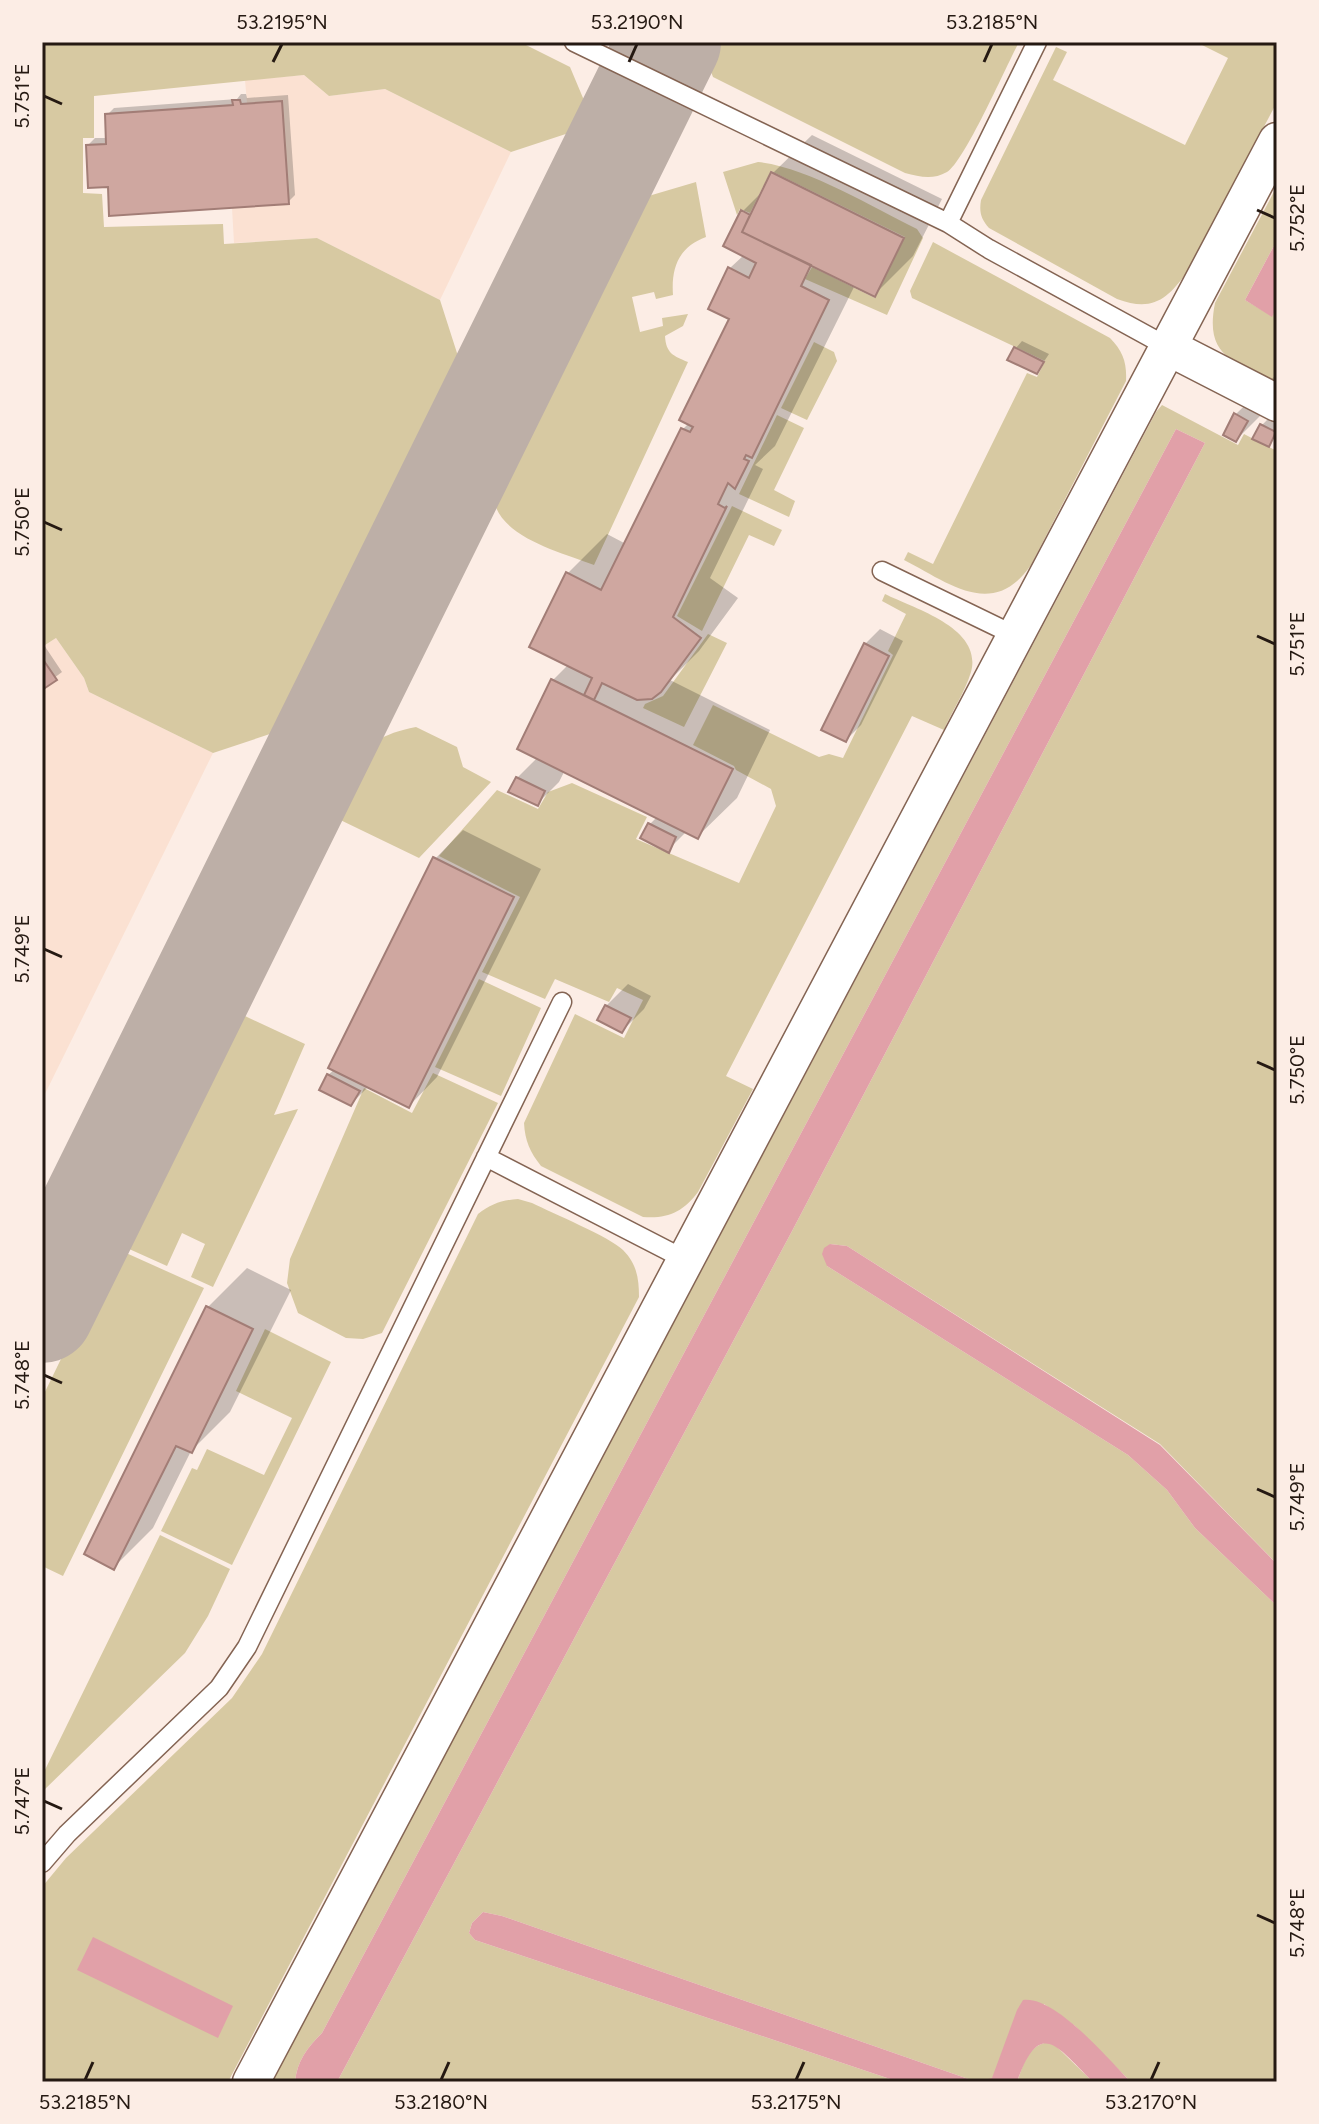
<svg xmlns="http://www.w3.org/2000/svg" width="1319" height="2124" viewBox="0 0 1319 2124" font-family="Figtree,sans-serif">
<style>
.built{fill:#fbe1d2}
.green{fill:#d7c9a2}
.water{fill:#e1a0a8}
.shadow{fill:#0003}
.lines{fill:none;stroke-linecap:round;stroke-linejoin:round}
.taxiway{stroke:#bdafa7;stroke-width:104}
.building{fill:#cfa7a0;stroke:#a27d76;stroke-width:2}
.service-casing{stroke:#846453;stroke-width:21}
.minor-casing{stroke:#846453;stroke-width:39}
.service{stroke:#fff;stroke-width:18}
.minor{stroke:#fff;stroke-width:36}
.ticks{fill:none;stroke:#251912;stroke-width:3}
.neatline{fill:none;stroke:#251912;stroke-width:3}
.ticks-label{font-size:20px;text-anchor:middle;fill:#251912}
</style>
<rect width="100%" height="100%" fill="#fcede5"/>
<!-- built -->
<path class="built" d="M304,75L329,96L385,89L511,152L440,300L317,238L234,243L232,208L289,203L282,101L247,103L245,80Z
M56,638L84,678L89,692L213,753L42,1100V647Z"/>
<!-- green -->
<path class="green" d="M42,42H520L570,67L591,117L587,127L511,152L385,89L329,96L304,75L94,96V138H83V193L102,194L104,227L223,224L224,244L317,238L440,300L465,378L291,727L213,753L89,692L84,678L56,638L42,647Z
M711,42H1019C1006,66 965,161 947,172C933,180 920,177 905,173L713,77L705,56Z
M1196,42H1229L1235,45L1236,42H1277V102L1187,272C1167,300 1152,312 1117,299L989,228C981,219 979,212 981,200L1056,47L1067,52L1053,80L1185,145L1228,58Z
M758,162C807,167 872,207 917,229L923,238L887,315L805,279L812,267L875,298L905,237L771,171L750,213L740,209L737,215L723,172Z
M696,182L706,237C679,247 671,267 673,295L656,299L654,292L632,297L640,332L663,326L662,318L688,314L683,326L665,336C666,353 673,356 688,362L594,565C556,550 480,533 495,479L635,200Z
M1277,186V240L1245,300L1272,316L1277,307V384C1235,361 1204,358 1215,303Z
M933,242L1110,338C1123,351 1127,363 1126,381L1031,565C993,620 949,583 904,560L908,552L933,564L1027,373L1037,377L1045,361L912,298L910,291Z
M814,342L834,352L837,361L807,420L781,408Z
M1162,405L1238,445L1244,434L1277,451V1564L1160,1444L847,1246L830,1244L827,1266L1128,1455L1167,1490L1195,1528L1277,1606V2082H1131L1075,2026L1044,2004L999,2064L992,2079L977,2082L502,1916L483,1912L472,1923L469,1933L475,1940L899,2082H337L791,1233L1205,443L1176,429L322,2033C307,2048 297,2061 295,2082H272L1156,412Z
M777,415L804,428L774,490L795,501L789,517L739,494Z
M732,506L782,530L774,546L749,535L702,631L677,616Z
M885,594C915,609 983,628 971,672C965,692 952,711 944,730L912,716L726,1076L753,1089L698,1192C683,1212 668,1219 643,1217L541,1166C530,1152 525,1141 524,1123L575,1014L624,1038L643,1000L617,988L609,1002L555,979L545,999L482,972L520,897L439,856L497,790L538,809L548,792L572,783L647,817L636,839L739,883L776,806L771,789L736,770L734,766L693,745L713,705L819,757L829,754L843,758L893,655L888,651L906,614L882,601Z
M708,634L727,643L684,727L643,708L645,704L663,696Z
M416,727L457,747L463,767L491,782L419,858L330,815C354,766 357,738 416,727Z
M479,979L541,1008L501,1096L435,1067Z
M232,1010L305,1044L274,1115L298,1109L213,1287L191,1277L205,1244L182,1233L167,1266L118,1244Z
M433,1073L498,1103L382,1333L363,1339L346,1338L298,1313L287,1283L290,1259L364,1088L412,1113Z
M518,1199L532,1203C552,1213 610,1237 623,1250C637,1264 639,1279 639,1297L228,2082H42V1887L66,1858L232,1698L262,1654L478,1214C491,1204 502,1200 518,1199Z
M115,1248L204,1288L63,1576L42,1566V1398Z
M265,1329L331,1362L232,1565L161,1531L192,1468L197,1470L207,1449L264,1475L292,1418L236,1391Z
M160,1535L230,1569L208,1616L185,1653L42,1792V1776Z
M1048,2042L1056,2046L1093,2082H1017C1024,2064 1027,2046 1048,2042Z"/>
<!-- water -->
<path class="water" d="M1277,240V307L1272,317L1245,300Z
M1176,429L1205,443L791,1233L337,2082H295C297,2061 307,2048 322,2033Z
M830,1244L847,1246L1160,1445L1277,1564V1606L1195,1528L1167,1490L1128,1455L827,1266L822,1254L824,1248Z
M483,1912L502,1916L977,2082L992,2078L1017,2010L1023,2000C1055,1995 1109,2060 1131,2082H1093C1058,2048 1040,2016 1017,2082H899L475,1940L469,1933L472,1923Z
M93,1937L233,2006L218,2038L77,1970Z"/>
<!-- shadow -->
<path class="shadow" d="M241,94H246L247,98L288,95L295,195L288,202L110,185L88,145L95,138H108L107,115L114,108L237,99Z
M812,135L942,199L913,256L874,295L855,285L775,446L755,465L763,469L710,578L738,598L699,651L670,680L770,730L737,798L698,836L687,831L668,850L649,825L658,816L565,770L559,782L537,804L517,778L538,757L553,680L569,664L568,573L607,534L626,544L683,429L689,423L731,318L730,268L744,255L725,245L743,211L766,188L773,173Z
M1022,341L1049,354L1037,372L1016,348Z
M1275,376L1277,377L1275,401L1236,440V414Z
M1269,418L1277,422V433L1268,444L1262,425Z
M880,629L903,641L861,725L846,740L865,644Z
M42,642L62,672L42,687Z
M463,830L541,869L437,1077L409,1106L369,1086L351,1104L328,1075L335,1069L435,859Z
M628,984L651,996L644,1009L622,1031L606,1006Z
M247,1268L291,1290L230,1412L191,1451L153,1528L114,1567L86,1553L208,1307Z"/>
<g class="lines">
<!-- taxiway -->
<path class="taxiway" d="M42,1311L669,42"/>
</g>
<!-- building -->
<path class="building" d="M232,100H240L241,104L282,101L289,204L109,216L108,187L88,188L86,145L106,144L105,114L233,105Z
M771,172L904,238L875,297L742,232Z
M741,210L750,215L742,232L811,265L801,286L829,300L752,458L746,455L744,459L749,461L735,489L728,483L718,504L725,508L727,506L673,617L701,638L661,692L652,699L637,700L602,683L594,700L584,695L592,678L529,647L566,572L601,590L681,428L690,432L693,427L679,420L729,319L708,309L728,267L749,278L756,263L723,246Z
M1014,347L1044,362L1037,374L1007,360Z
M1234,413L1248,421L1236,442L1223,435Z
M1260,424L1276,432L1269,447L1252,439Z
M864,643L889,656L846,742L821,730Z
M42,658L57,680L42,690Z
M551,679L733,769L698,839L517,749Z
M516,777L545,791L538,806L508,792Z
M648,823L676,837L669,853L640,838Z
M433,857L514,897L409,1108L328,1068Z
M605,1005L631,1018L622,1033L597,1020Z
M327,1074L360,1091L351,1106L319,1090Z
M206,1306L253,1329L192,1453L176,1446L114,1570L84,1554Z"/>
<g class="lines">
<defs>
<path id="service" d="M574,42L948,223L989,249L1168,347
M948,223L1037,42
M882,571L1016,636
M486,1157L686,1260
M42,1863L67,1834L219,1688L247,1647L562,1002"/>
<path id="minor" d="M1168,347L1277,403
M251,2082L1277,141"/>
</defs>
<!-- service casing -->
<use href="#service" class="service-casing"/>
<!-- minor casing -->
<use href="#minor" class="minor-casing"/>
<!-- service -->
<use href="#service" class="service"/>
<!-- minor -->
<use href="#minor" class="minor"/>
</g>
<!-- ticks -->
<path class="ticks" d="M273,62L282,44M629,62L637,44M984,62L992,44M44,96L62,104M1257,210L1275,218M44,522L62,530M1257,636L1275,644M44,949L62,957M1257,1062L1275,1070M44,1375L62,1383M1257,1489L1275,1497M44,1801L62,1809M1257,1915L1275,1923M85,2080L93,2062M441,2080L449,2062M796,2080L804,2062M1151,2080L1159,2062"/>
<!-- border -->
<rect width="1319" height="2124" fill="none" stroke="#fcede5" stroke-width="88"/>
<rect x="44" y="44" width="1231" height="2036" class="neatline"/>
<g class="ticks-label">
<text x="282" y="29">53.2195°N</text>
<text x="637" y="29">53.2190°N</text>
<text x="992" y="29">53.2185°N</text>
<text transform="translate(22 96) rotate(-90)" y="7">5.751°E</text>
<text transform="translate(1297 218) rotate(-90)" y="7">5.752°E</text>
<text transform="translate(22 522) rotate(-90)" y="7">5.750°E</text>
<text transform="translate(1297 644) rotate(-90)" y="7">5.751°E</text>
<text transform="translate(22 949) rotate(-90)" y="7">5.749°E</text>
<text transform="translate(1297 1070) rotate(-90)" y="7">5.750°E</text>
<text transform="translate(22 1375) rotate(-90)" y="7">5.748°E</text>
<text transform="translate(1297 1497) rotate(-90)" y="7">5.749°E</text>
<text transform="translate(22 1801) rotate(-90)" y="7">5.747°E</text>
<text transform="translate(1297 1923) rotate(-90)" y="7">5.748°E</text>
<text x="85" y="2109">53.2185°N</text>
<text x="441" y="2109">53.2180°N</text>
<text x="796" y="2109">53.2175°N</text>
<text x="1151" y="2109">53.2170°N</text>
</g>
</svg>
